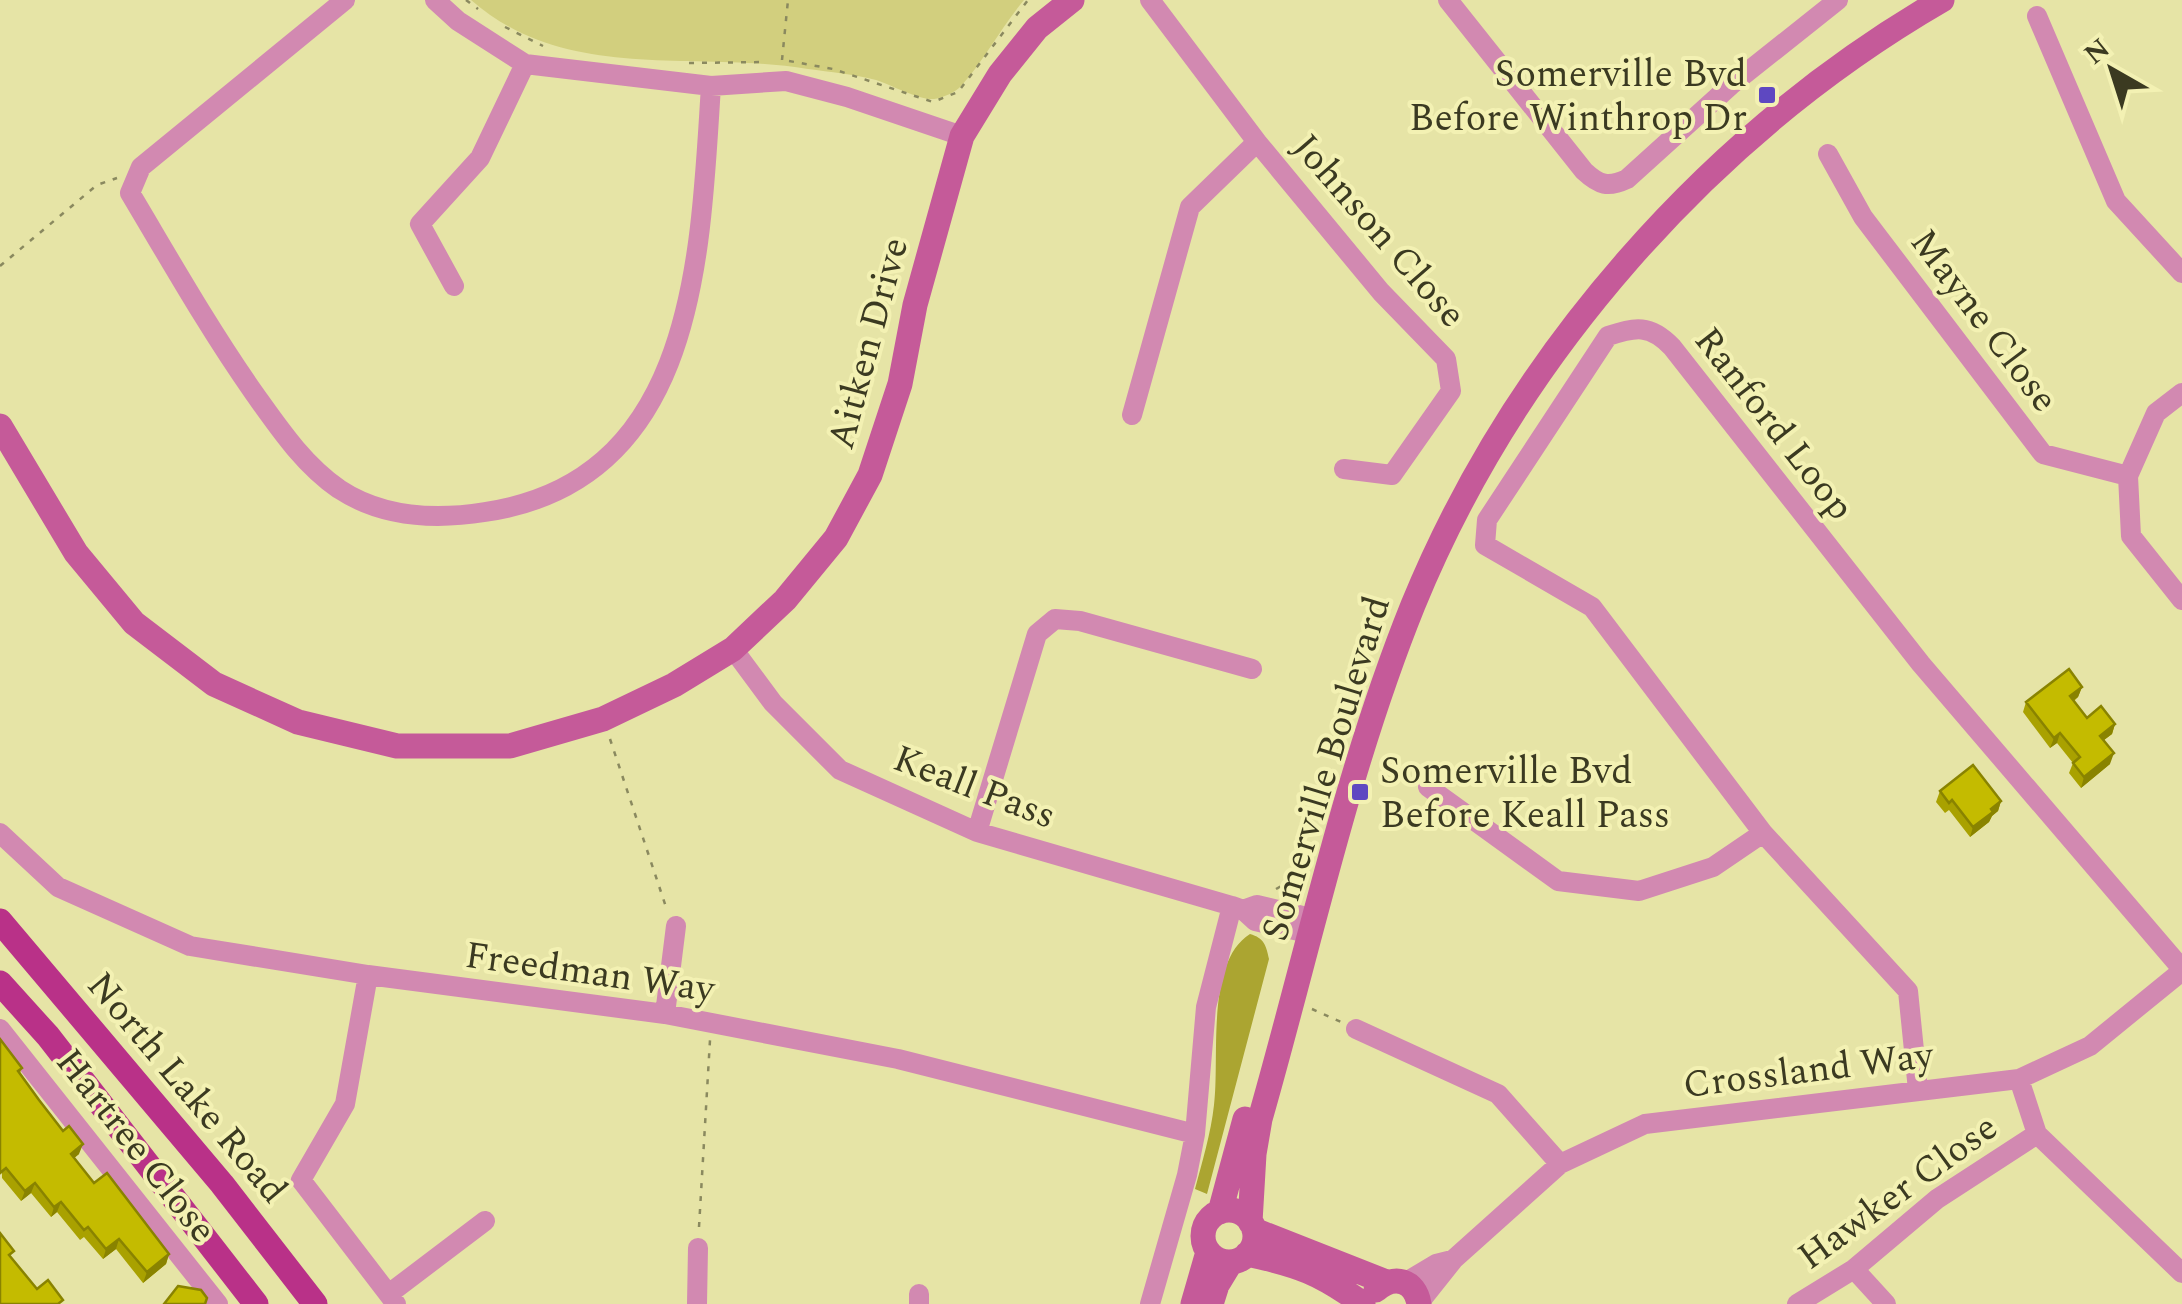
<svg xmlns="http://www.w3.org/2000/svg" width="2182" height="1304" viewBox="0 0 2182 1304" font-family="Spectral,serif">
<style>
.green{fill:#d2cf7e}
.forest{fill:#aba531}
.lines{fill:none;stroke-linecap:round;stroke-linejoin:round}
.path{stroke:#8a895f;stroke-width:2.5;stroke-dasharray:5 8;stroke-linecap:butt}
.street{stroke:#d289b1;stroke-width:20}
.secondary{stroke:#c55a99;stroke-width:25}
.primary{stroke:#b93188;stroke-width:25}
.wall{fill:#a9a100}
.shaded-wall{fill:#898300}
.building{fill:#c4bb00;stroke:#898300;stroke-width:2.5}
.poi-dot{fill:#5e48c1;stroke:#f3f1b3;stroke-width:4}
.labels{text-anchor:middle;stroke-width:8;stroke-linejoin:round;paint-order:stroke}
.poi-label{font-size:38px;fill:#3b3a21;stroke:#f3f1b3;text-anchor:end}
.street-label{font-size:38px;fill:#3b3a21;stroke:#f3f1b3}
</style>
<rect width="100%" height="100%" fill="#e6e4a6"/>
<!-- green -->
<path class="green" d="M471,0H1024C1002,26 983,62 961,86C956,92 942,98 934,99C918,100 892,85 876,80C854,74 830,72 808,69C693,50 567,84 471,0Z"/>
<!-- forest -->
<path class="forest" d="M1250,934C1264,938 1266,945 1269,959L1207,1194L1195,1189C1202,1162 1211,1133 1214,1105C1220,1059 1205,962 1250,934Z"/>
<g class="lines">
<!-- path -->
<path class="path" d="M466,0L478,9
M505,27L543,46
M782,60L788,0
M789,61L833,69L933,102L958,92L1028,0
M689,63L766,62
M0,266L97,185L117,178
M610,739L666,907
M1276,889L1294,879L1300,882
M1312,1009L1341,1022
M699,1227L710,1040"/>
<!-- street -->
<path class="street" d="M345,0L141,167L130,193C170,260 209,329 254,393C279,428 303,464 339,489C383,518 435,520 485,512C698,481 700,253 711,86
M435,0L458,21L525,64L711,86L786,81L847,97L962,136
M1150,0L1257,142L1381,292L1446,359L1451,391L1392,475L1344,469
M1448,0L1584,171C1599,185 1608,188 1627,179L1731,85L1838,0
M2037,16L2116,201L2182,273
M1828,154L1863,217L2043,454L2128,476
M454,286L420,224L480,158L525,64
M2182,393L2156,413L2128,476L2131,536L2182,600
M1132,415L1190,207L1257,142
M733,649L773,703L840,770L977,832L1232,906L1243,910L1255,921L1312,934
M1428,787L1558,881L1639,891L1713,867L1763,833
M977,832L1037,634L1055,619L1080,621L1252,669
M0,833L58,887L190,946L368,975L665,1014L898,1059L1195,1134
M1243,910L1257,905L1315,919
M368,975L345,1104L301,1180L396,1304
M665,1014L676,926
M0,1029L218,1304
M1356,1029L1498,1094L1560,1164
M2019,1079L2037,1134L2182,1273
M1918,1090L1908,991L1763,833L1592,607L1485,545L1487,520L1608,336C1635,327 1650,324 1672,347L1921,664L2182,969
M1854,1269L1886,1304
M1406,1282L1436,1264L1452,1260
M390,1293L485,1221
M1419,1303L1454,1259L1560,1164L1645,1124L2019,1079L2090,1046L2182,971
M697,1304L698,1248
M919,1304V1294
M1150,1304L1187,1175L1195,1134L1206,1007L1232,906
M1797,1304L1854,1269L1937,1199L2037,1134"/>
<!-- secondary -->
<path class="secondary" d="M0,426L76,553L134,623L214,684L298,722L397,746H510L603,719L674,685L733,649L785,600L836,538L870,475L900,384L915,305L962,136L1000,74L1037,28L1072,0
M1203 1236a26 26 0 1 1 52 0a26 26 0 1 1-52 0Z
M1220,1212L1245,1119
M1250,1222L1254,1154L1260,1119C1309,948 1346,771 1413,605C1515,356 1709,135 1942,0
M1254,1230L1386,1282
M1247,1254C1299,1265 1320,1273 1363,1304
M1376,1290C1394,1274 1415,1280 1419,1304
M1193,1304L1208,1252
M1211,1304L1217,1285L1231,1262"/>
<!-- primary -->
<path class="primary" d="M0,921L222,1184L315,1304
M0,983L48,1036L256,1304"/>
</g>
<!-- wall -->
<path class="wall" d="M2082,687L2078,697L2074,701L2087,718L2115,724L2112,734L2104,740L2110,764L2081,788L2069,773L2073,763L2057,743L2050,748L2023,712L2026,702Z
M1940,791L2001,801L1998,811L1992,816L1989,822L1970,837L1949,810L1945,813L1936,802Z
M0,1039L22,1068L20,1073L79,1154L74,1158L94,1183L169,1254L166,1264L143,1283L116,1249L103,1259L84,1237L80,1240L57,1212L51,1217L31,1193L21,1201L2,1178Z"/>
<!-- shaded-wall -->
<path class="shaded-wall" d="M2082,687L2078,697L2066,706L2070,696Z
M2115,724L2112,734L2096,746L2100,736Z
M2060,733L2057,743L2050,748L2054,738Z
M2114,753L2110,764L2081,788L2084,777Z
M2001,801L1998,811L1992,816L1989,822L1970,837L1973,827Z
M83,1144L79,1154L67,1164L71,1154Z
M35,1183L31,1193L21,1201L25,1191Z
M61,1202L57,1212L51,1217L54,1207Z
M119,1239L116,1249L103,1259L106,1249Z
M169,1254L166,1264L143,1283L147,1272Z"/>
<!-- building -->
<path class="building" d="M2069,669L2082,687L2070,696L2087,718L2101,706L2115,724L2100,736L2114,753L2084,777L2073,763L2080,757L2060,733L2054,738L2026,702Z
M1973,765L2001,801L1991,809L1993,812L1973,827L1952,800L1949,803L1940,791Z
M0,1039L22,1068L18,1071L39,1100L63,1131L69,1126L83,1144L71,1154L94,1183L107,1173L169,1254L147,1272L119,1239L106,1249L88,1227L84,1230L61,1202L54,1207L35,1183L25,1191L6,1168L0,1173Z
M0,1233L14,1251L9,1255L37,1289L48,1280L63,1300L58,1304H0Z
M178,1286L201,1290L207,1298L205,1304H164Z"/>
<!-- markers -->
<g class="poi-dot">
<rect x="1757" y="85" width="20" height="20" rx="5"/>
<rect x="1350" y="782" width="20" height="20" rx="5"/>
</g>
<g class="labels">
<!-- poi labels -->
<g class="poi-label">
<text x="1747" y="86">Somerville Bvd<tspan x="1747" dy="44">Before Winthrop Dr</tspan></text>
<text x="1380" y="783" text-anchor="start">Somerville Bvd<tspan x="1380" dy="44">Before Keall Pass</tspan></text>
</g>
<!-- street labels -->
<g class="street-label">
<text transform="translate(1380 230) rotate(49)" y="13">Johnson Close</text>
<text transform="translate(1985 320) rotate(53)" y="13">Mayne Close</text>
<text transform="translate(867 343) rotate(-75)" y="13">Aitken Drive</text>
<text transform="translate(1775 423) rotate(52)" y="13">Ranford Loop</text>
<text transform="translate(1325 768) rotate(-73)" y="13">Somerville Boulevard</text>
<text transform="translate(975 786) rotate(21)" y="13">Keall Pass</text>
<text transform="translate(590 971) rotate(8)" y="13">Freedman Way</text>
<text transform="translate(1808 1069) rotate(-7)" y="13">Crossland Way</text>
<text transform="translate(188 1087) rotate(50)" y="13">North Lake Road</text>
<text transform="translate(137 1145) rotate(52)" y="13">Hartree Close</text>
<text transform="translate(1897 1191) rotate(-36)" y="13">Hawker Close</text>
</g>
</g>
<!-- north arrow -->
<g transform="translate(2112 70) rotate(321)" stroke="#f3f1b3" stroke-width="8" paint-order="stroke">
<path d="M0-8L18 38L0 25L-18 38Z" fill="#3b3a21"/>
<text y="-15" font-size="28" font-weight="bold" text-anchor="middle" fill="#3b3a21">N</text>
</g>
</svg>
